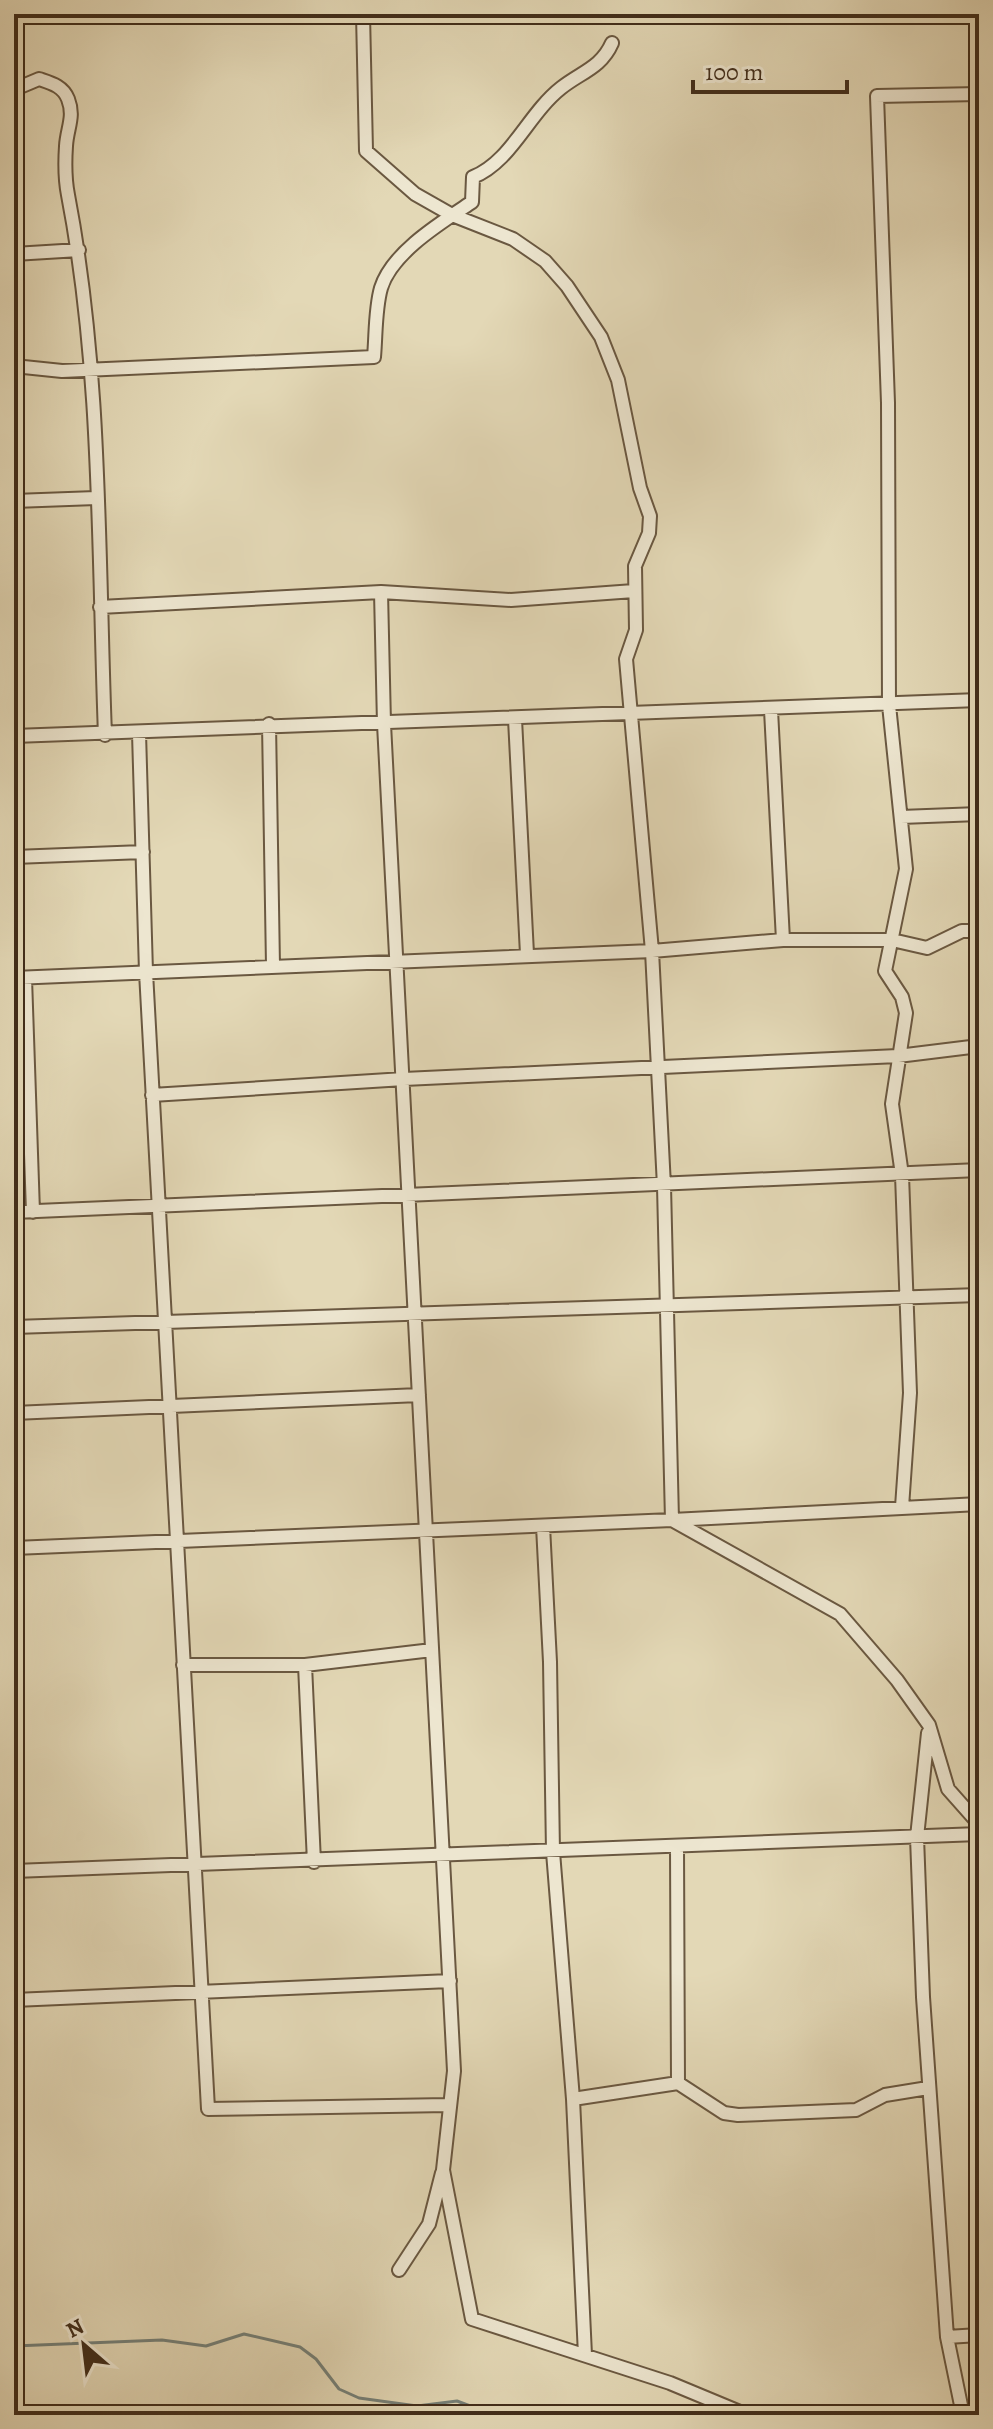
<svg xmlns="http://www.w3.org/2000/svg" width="993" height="2429" viewBox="0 0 993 2429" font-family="Alegreya,serif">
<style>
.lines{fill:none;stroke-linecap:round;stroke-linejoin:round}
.stream{stroke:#758078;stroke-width:3}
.minor-casing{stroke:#6a5841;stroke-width:16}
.minor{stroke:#ede6d0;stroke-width:12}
</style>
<rect width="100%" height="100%" fill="#e3d8b6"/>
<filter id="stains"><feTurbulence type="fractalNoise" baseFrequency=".0025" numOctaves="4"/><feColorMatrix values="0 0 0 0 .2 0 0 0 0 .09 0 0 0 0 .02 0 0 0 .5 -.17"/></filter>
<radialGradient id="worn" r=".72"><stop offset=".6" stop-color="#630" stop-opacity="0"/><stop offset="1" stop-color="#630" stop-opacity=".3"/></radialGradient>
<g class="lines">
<!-- stream -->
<path class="stream" d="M14,2346L162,2340L206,2346L244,2334L300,2347L316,2359L339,2389L359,2398L417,2406L457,2401L494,2415"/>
<defs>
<path id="minor" d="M363,14L366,151L415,194L452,215L513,239L545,261L567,286L601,337L618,380L640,488L650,516L649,533L635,566L636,630L626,659L652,951L664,1186L672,1520L979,1504
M14,97L20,87L39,79C51,83 63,86 68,99C75,117 67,128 66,146C65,161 65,180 68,195C102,372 98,554 105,735
M14,254L79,250
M14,366L62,371L374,357C376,335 375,309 381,288C392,252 442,222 472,202L473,177C511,162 528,114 561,88C581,72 601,68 612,43
M14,501L96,498
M381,592L384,724L454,2071L443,2170L472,2319L670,2383L747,2415
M100,607L381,592L511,600L634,591
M771,710L783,940
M515,719L527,954
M269,724L273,966
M139,733L146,972L208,2109L448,2105
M14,736L979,700
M901,817L979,814
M14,857L143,852
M14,978L652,951L783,940H892L927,948L962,931H979
M25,978L33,1212
M152,1095L404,1079L898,1056L979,1046
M14,1212L979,1170
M14,1327L979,1295
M14,1413L419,1395
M902,1507L910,1393L902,1175L892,1104L906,1013L902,997L885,971L906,869L889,705L888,403L877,96L979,94
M543,1526L550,1662L553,1852L573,2099L585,2355
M14,1548L672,1520L840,1614L897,1680L929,1725L948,1789L979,1824
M183,1665H305L432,1650
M305,1665L314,1862
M928,1733L917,1837L923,1997L947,2337L963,2415
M677,1847L678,2083L724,2113L738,2115L856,2110L885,2095L928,2088
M14,1871L979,1834
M14,2000L450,1981
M573,2099L678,2083
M399,2270L429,2224L442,2173
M947,2337L979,2335"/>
</defs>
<!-- minor casing -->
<use href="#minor" class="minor-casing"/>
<!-- minor -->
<use href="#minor" class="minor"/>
</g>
<!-- margin -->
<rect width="993" height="2429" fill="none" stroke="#e3d8b6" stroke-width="48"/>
<rect x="16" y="16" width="961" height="2397" fill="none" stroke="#412d1a" stroke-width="4"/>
<rect x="24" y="24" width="945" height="2381" fill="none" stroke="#412d1a" stroke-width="2"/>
<!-- north arrow -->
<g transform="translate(84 2345) rotate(332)" stroke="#ede6d0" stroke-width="6" paint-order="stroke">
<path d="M0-6L14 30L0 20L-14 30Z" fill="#412d1a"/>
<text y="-12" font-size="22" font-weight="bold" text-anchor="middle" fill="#412d1a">N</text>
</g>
<!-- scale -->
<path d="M693 80v12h154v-12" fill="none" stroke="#412d1a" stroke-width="4"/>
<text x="705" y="80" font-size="24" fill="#412d1a" stroke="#ede6d0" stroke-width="6" paint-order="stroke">100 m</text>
<rect width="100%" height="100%" filter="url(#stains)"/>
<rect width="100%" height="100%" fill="url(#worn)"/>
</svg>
